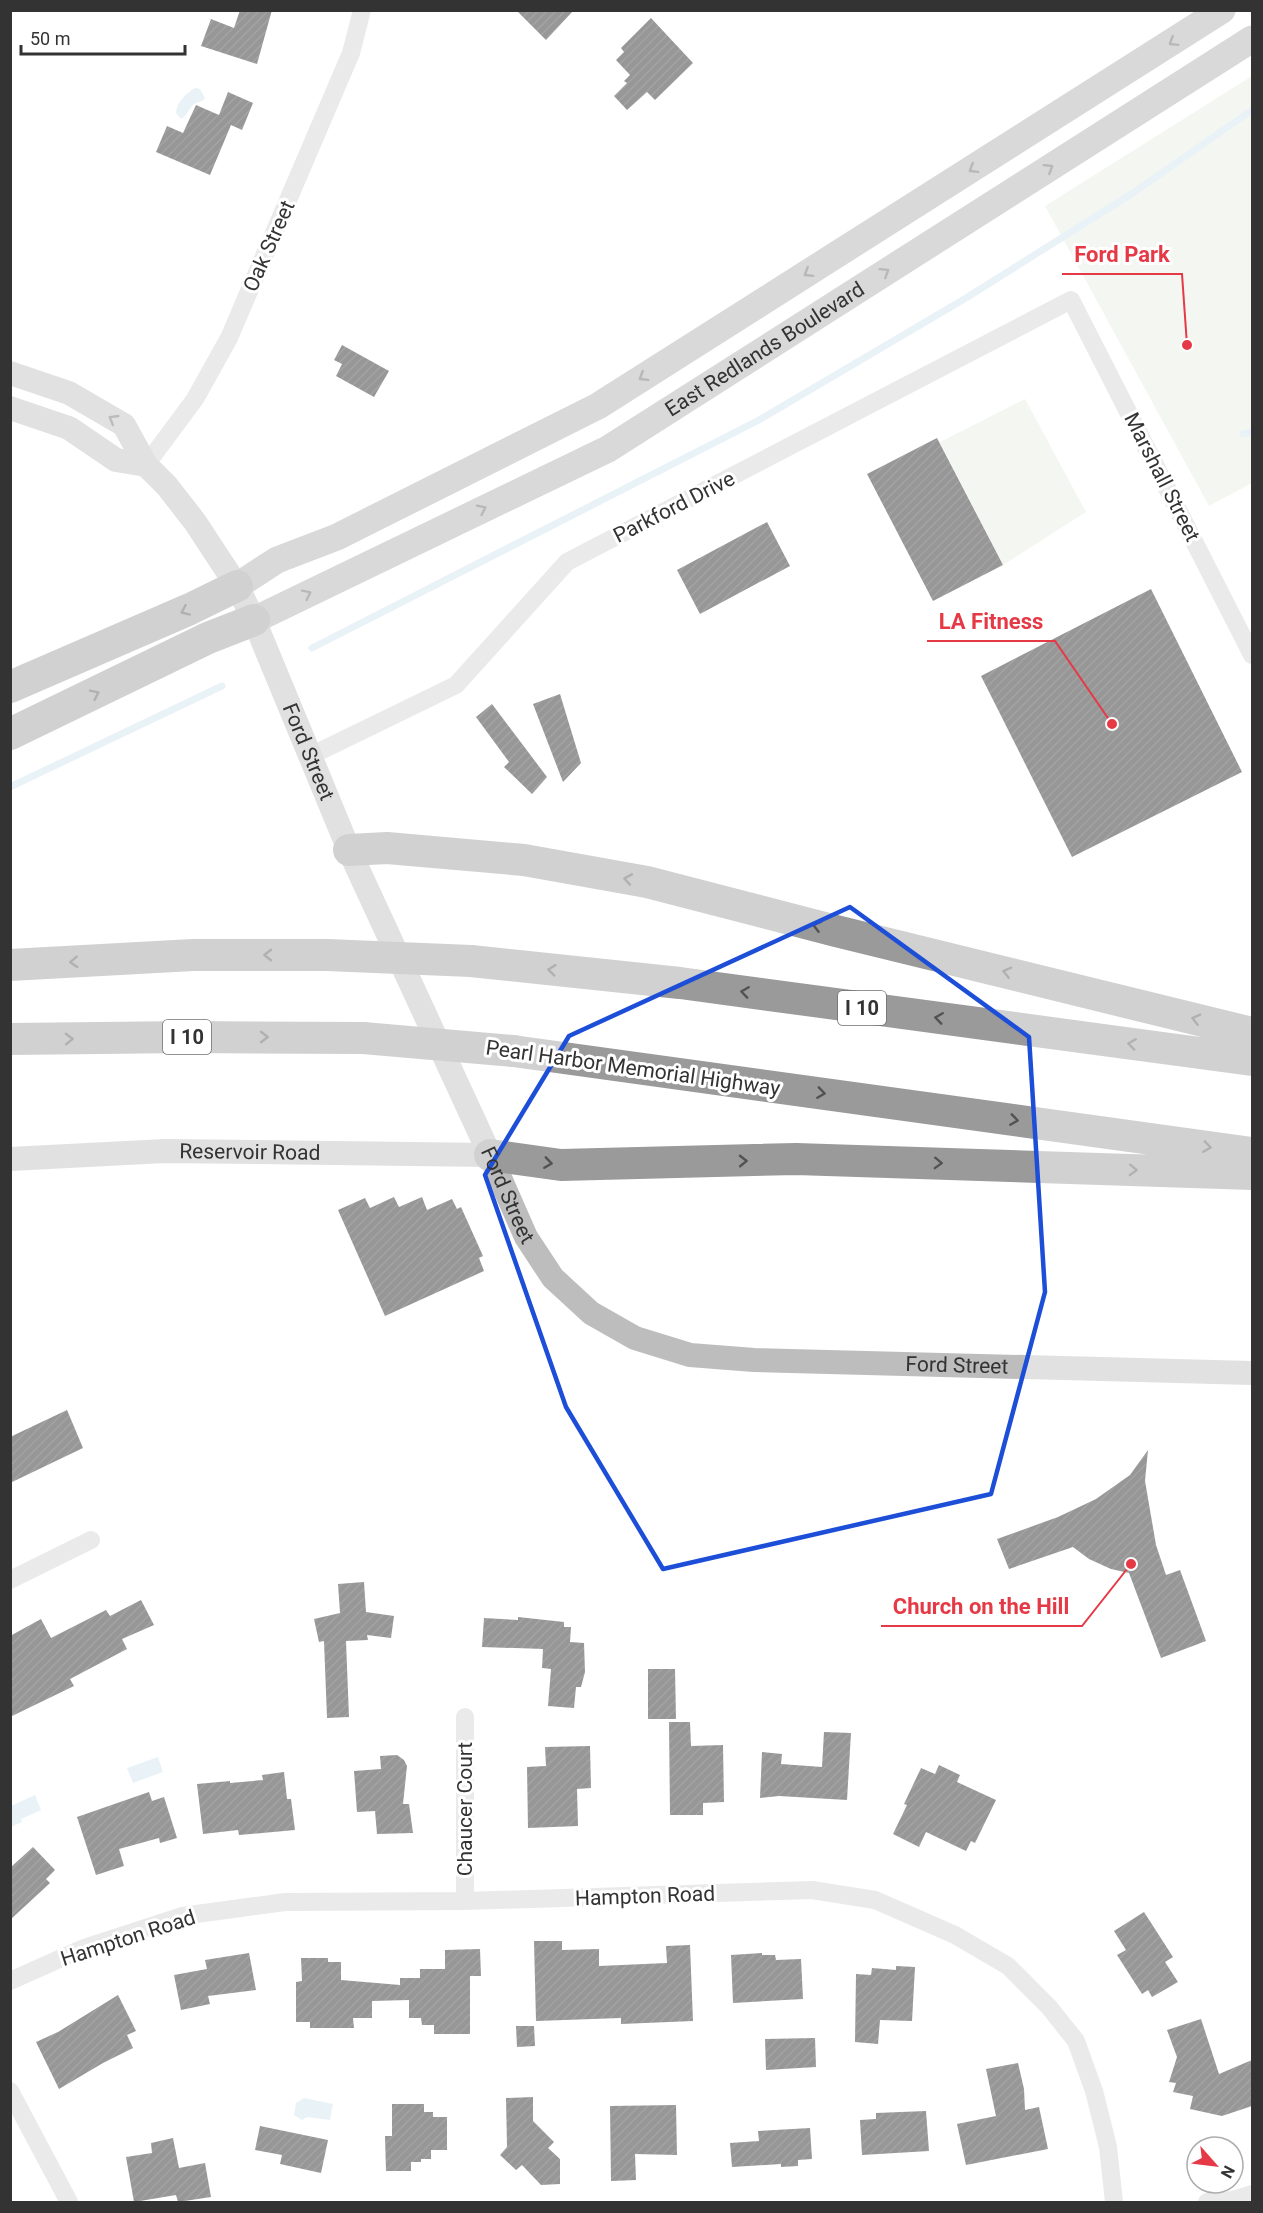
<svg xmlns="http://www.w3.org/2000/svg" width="1263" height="2213" viewBox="0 0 1263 2213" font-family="Roboto,sans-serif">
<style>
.green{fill:#e6ecdf}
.water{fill:#cfe2ee}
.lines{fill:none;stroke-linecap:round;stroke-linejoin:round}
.stream{stroke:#cfe2ee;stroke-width:7}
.building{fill:url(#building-hatch)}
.street{stroke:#d0d0d0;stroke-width:18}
.secondary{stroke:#bdbdbd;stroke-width:24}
.primary{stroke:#ababab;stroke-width:27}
.highway{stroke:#9a9a9a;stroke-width:32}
.highway-bridge{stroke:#9a9a9a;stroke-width:32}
.oneway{stroke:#636363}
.oneway2{stroke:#6a6a6a}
.oneway3{stroke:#525252}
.marked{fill:none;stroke:#1d4ed8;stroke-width:4.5;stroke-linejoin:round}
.labels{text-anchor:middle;stroke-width:6;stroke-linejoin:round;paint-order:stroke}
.shield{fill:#fff;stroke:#707070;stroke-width:1.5}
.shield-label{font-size:20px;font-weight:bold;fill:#333}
.street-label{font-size:21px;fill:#333;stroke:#fff}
.leader{fill:none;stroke:#e63946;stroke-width:2}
.callout-dot{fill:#e63946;stroke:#fff;stroke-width:2}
.callout-label{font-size:22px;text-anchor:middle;font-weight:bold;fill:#e63946;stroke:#fff;stroke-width:6;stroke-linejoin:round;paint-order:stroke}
</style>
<defs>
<pattern id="building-hatch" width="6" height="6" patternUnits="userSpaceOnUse" patternTransform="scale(1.5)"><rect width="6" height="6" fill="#1a1a1a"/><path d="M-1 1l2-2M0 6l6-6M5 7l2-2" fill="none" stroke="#333"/></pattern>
</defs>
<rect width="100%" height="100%" fill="#fff"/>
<!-- green -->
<path class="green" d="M1252,76V483L1209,506L1045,206Z
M1025,399L1086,512L1003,565L940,442Z"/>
<!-- water -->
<path class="water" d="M195,88L200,89L205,98C201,103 198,101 193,105C188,110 187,116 181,119L176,113C177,102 185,94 195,88Z
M158,1757L163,1772L133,1783L127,1768Z
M35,1795L41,1810L21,1819L22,1822L11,1827V1806Z
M304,2098L333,2104L330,2120L307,2117L302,2120L294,2115L296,2103Z"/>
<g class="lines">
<!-- stream -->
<path class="stream" d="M1243,434L1252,432
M312,648L759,420L966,298L1133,193L1252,110
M10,787L222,686"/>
</g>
<!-- building -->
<path class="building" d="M240,10H272L257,64L201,46L211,19L234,28Z
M516,10H574L546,40Z
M651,18L693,63L655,100L647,92L627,110L614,96L627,83L624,81L630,75L616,60L624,52L621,48Z
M228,92L253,103L242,130L231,125L210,175L156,152L167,126L183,133L196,105L219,115Z
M342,345L389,371L374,397L336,376L342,364L334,360Z
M937,438L1003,565L933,601L867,474Z
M767,522L790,566L700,614L677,570Z
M1151,589L1242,772L1072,857L981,676Z
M560,694L581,763L563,782L533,704Z
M492,704L547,777L532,794L504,767L509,762L476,717Z
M394,1197L399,1207L422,1197L427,1210L452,1199L457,1209L461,1207L483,1256L479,1258L484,1271L385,1316L338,1210L365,1198L370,1208Z
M67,1410L83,1448L10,1483V1437Z
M1148,1450L1145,1481L1156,1545L1166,1575L1180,1570L1206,1641L1161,1658L1129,1573L1111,1569L1089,1559L1073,1547L1009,1569L997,1539L1058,1517L1096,1499L1130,1475Z
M364,1582L366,1612L394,1616L391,1638L367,1635L368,1640L346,1641L349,1717L327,1718L324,1641L319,1642L314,1619L340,1613L338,1584Z
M141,1600L154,1625L122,1639L127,1649L70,1679L74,1686L10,1717V1636L41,1619L51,1638L106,1610L110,1616Z
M518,1617L564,1622V1627H571L570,1642L584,1643L585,1672L581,1687H576L574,1708L548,1706L551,1669L542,1668L543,1649L482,1647L484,1618L518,1620Z
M648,1669H675L676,1719H648Z
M669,1722H690L691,1746L723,1745L724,1802L703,1803V1815H670Z
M824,1732L851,1733L847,1800L779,1796L760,1798L762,1752L782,1754L781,1764L822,1767Z
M590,1746L591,1788L577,1789L578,1826L528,1828L527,1767L546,1766L545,1747Z
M397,1755L404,1760L407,1766L403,1804H409L413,1833L377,1834L375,1811L357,1812L354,1771L381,1769L380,1756Z
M939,1765L960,1775L957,1782L996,1800L975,1843L971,1841L966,1851L926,1832L919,1847L893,1834L907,1805L904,1804L921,1768L935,1774Z
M284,1772L287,1799H291L295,1830L239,1835L238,1830L203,1834L197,1784L230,1781V1783L263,1780L262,1775Z
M149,1792L152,1801L164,1797L177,1838L160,1843L159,1838L119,1849L124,1866L96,1875L77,1817Z
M33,1847L55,1870L46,1879L50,1883L10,1920V1868Z
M1144,1912L1173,1957L1165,1962L1178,1982L1152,1997L1148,1990L1142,1994L1117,1955L1126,1950L1114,1931Z
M534,1941H562V1950L599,1949V1966L667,1963L666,1946L690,1945L693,2021L621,2024V2018L536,2021Z
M480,1949L481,1976H470V2034H434V2025H422L421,2018H409V2000L372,2001V2018H353L354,2028H310V2022H296V1982L302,1981L301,1958H328V1962H341V1980L400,1985V1978H420V1969H445V1950Z
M249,1953L256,1990L208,1996L210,2004L181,2010L174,1975L207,1969L205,1960Z
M762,1953V1955H775L776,1960L801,1959L803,1999L733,2003L731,1955Z
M896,1966L915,1967L912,2021L880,2020L878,2044L855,2042L856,1974L871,1975L872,1968L896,1970Z
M118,1995L136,2031L127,2035L133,2048L103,2063L59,2089L36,2042L58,2032Z
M1201,2019L1219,2074L1252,2060V2106L1222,2116L1190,2109L1193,2096L1173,2092L1176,2083L1169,2082L1177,2057L1167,2030Z
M516,2026H534L535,2046L517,2047Z
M815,2038L816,2067L766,2070L765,2039Z
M1018,2063L1024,2089L1025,2110L1039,2107L1048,2149L966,2165L957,2124L996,2116L986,2069Z
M533,2097V2121L554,2142L548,2148L560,2159V2184L541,2185L522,2165L516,2170L500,2155L507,2147L506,2098Z
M392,2104H424V2112H433V2117H447V2150H431V2159H421V2162H411V2171H386L385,2136H392Z
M676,2105L677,2155L635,2154L636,2180L611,2181L610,2106Z
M926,2111L929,2151L862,2155L860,2120L876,2119V2113Z
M260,2126L328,2140L321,2173L280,2164L282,2155L255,2150Z
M810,2128L812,2159L798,2160V2166L781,2167V2164L732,2167L730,2143L759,2141L758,2131Z
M173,2138L179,2168L205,2163L211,2197L178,2202L176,2195L134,2202L126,2157L152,2153L151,2143Z"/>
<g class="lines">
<!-- street -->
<path class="street" d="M146,465L195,399L229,338L351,53L362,10
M310,756L456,685L567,562L1071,300L1252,655
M10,1580L91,1540
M465,1717V1901
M10,1981L84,1948L182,1916L285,1902L465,1901L812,1890L875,1900L955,1935L1008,1966L1049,2007L1076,2041L1094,2091L1108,2147L1114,2202
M10,2091L69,2202
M1207,2202L1232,2200L1252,2194"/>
<!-- secondary -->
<g class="secondary">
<path id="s1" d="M10,373L69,393L124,425L146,465L167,486L195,522L237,586L254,620L349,850L490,1155L526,1237L553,1278L591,1313L635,1338L690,1355L754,1360L1252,1373"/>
<path d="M10,408L69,428L116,460L146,465"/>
<path id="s2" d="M10,1159L165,1151L490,1155"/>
</g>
<!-- primary -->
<g class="primary">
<path d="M237,586L277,560L337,537L598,406L1222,10"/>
<path id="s3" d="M254,620L608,449L1252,39"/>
</g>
<!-- highway -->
<path class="highway" d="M10,687L190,609L237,586
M10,734L208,638L254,620
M349,850L387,848L524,860L647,882L836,931L1252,1033
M471,961L680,983L1252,1060
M10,965L193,955H327
M10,1039L187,1037L363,1038
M513,1051L1252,1153
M490,1155L561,1165L796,1159L1252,1174"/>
<!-- highway-bridge -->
<path class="highway-bridge" d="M327,955L471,961
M363,1038L513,1051"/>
</g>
<!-- one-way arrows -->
<defs><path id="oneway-chevron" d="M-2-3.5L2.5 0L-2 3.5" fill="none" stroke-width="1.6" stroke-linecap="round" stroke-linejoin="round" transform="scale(1.5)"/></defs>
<g class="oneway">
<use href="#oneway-chevron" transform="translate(1173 42) rotate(148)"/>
<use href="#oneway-chevron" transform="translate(1049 168) rotate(-32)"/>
<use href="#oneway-chevron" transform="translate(973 169) rotate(148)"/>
<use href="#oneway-chevron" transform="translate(885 272) rotate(-32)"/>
<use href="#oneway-chevron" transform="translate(808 273) rotate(148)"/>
<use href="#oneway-chevron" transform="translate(643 377) rotate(148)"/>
<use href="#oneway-chevron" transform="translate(482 509) rotate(-26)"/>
<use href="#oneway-chevron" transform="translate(307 594) rotate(-26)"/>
</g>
<use class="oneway2" href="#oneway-chevron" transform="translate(113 419) rotate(-149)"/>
<g class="oneway3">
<use href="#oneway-chevron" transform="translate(185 611) rotate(156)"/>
<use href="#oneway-chevron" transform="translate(95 694) rotate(-26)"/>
<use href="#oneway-chevron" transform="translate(628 879) rotate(-170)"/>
<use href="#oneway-chevron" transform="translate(817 926) rotate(-165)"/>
<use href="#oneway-chevron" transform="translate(268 955) rotate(180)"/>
<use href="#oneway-chevron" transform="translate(74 962) rotate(177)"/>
<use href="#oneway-chevron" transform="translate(552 970) rotate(-174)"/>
<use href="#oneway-chevron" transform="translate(1007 972) rotate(-166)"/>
<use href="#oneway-chevron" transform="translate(745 992) rotate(-172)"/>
<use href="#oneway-chevron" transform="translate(939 1018) rotate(-172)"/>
<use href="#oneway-chevron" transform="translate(1196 1019) rotate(-166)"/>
<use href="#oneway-chevron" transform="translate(264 1037)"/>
<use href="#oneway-chevron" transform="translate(69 1039) rotate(-1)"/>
<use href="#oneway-chevron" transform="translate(1132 1044) rotate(-172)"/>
<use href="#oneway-chevron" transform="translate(821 1093) rotate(8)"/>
<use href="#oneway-chevron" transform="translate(1014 1120) rotate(8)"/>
<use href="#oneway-chevron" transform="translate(1207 1147) rotate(8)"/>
<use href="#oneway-chevron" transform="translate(743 1161) rotate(-1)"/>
<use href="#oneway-chevron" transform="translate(548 1163) rotate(8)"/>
<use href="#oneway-chevron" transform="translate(938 1163) rotate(2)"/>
<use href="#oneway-chevron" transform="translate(1133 1170) rotate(2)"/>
</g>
<!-- marked area -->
<path d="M0 0H1263V2213H0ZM850,907L1029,1037L1045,1292L991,1494L663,1569L566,1407L485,1175L569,1036Z" fill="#fff" fill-opacity=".55" fill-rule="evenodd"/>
<path class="marked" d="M850,907L1029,1037L1045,1292L991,1494L663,1569L566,1407L485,1175L569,1036Z"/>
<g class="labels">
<!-- shield labels -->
<g class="shield">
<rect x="838" y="991" width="48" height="34" rx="4.5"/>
<rect x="163" y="1020" width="48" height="34" rx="4.5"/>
</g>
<g class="shield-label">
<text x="862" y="1015">I 10</text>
<text x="187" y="1044">I 10</text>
</g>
<!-- street labels -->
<g class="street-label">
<text transform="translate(269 246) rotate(-66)" y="7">Oak Street</text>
<text dy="7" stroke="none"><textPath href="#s3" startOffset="579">East Redlands Boulevard</textPath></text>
<text transform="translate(1162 477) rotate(63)" y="7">Marshall Street</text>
<text transform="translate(674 507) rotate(-27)" y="7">Parkford Drive</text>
<text dy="7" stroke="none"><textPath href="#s1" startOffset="504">Ford Street</textPath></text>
<text transform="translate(633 1068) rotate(8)" y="7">Pearl Harbor Memorial Highway</text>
<text dy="7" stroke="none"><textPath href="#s2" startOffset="240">Reservoir Road</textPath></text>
<text dy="7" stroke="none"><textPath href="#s1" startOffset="990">Ford Street</textPath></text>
<text dy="7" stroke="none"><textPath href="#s1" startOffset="1512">Ford Street</textPath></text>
<text transform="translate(465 1809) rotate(-90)" y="7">Chaucer Court</text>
<text transform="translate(645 1896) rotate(-2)" y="7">Hampton Road</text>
<text transform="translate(128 1938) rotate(-18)" y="7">Hampton Road</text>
</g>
</g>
<!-- callouts -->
<path class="leader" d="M1187 345L1182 274H1062M1112 724L1055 641H927M1131 1564L1082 1626H881"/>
<g class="callout-dot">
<circle cx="1187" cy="345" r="6"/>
<circle cx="1112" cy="724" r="6"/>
<circle cx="1131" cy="1564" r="6"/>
</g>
<g class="callout-label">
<text x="1122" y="262">Ford Park</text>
<text x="991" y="629">LA Fitness</text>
<text x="981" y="1614">Church on the Hill</text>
</g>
<!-- border -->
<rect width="1263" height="2213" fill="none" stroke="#333333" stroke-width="24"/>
<!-- north arrow -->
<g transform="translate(1215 2165) rotate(118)"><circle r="28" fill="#ffffff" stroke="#adadad" stroke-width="1.5"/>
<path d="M0-4.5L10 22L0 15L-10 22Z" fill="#e63946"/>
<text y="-9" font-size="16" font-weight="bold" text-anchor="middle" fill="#333333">N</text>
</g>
<!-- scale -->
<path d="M21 45v9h164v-9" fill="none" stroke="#333333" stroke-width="3"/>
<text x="30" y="45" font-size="18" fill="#333333" stroke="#ffffff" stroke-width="4.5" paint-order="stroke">50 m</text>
</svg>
